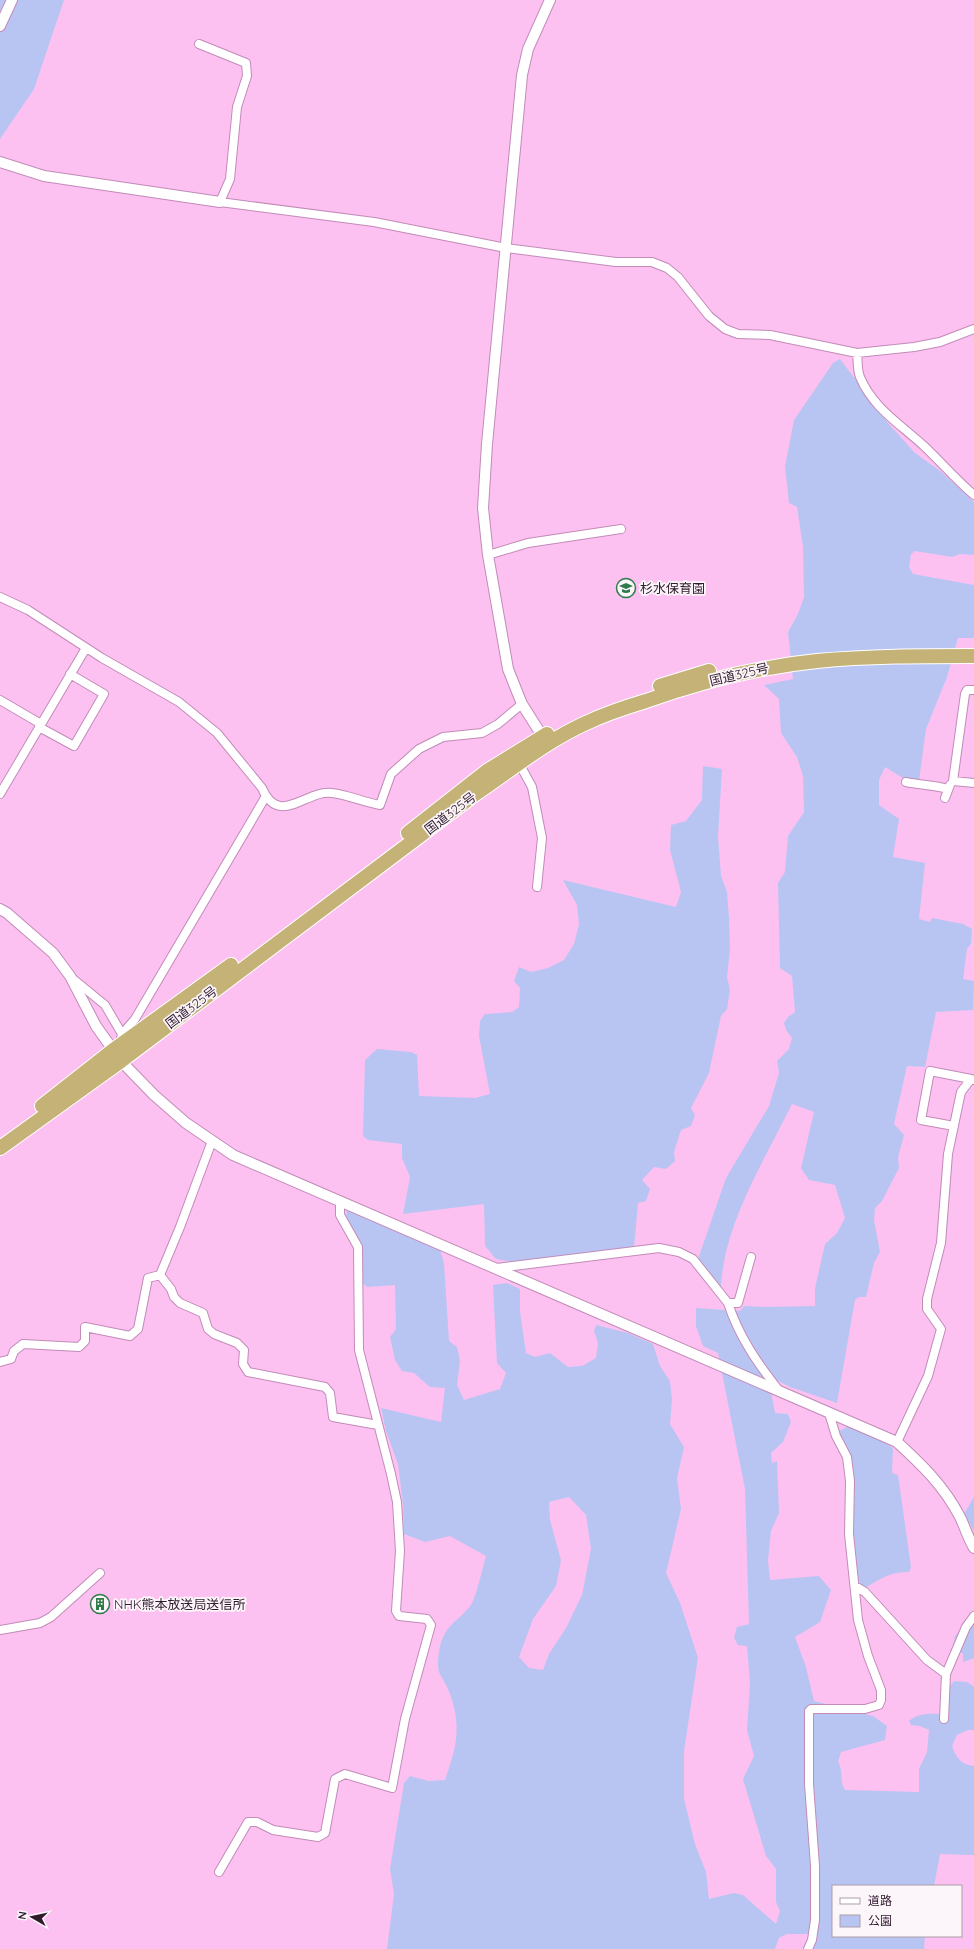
<svg xmlns="http://www.w3.org/2000/svg" width="974" height="1949" viewBox="0 0 974 1949" font-family="Quicksand,'Noto Sans JP',sans-serif">
<style>
.green{fill:#b8c5f3;fill-rule:evenodd}
.lines{fill:none;stroke-linecap:round;stroke-linejoin:round}
.minor-casing{stroke:#c28bb8;stroke-width:10}
.tertiary-casing{stroke:#c28bb8;stroke-width:12}
.trunk-casing{stroke:#fff;stroke-width:16}
.minor{stroke:#fff;stroke-width:8}
.tertiary{stroke:#fff;stroke-width:10}
.trunk{stroke:#c4b276;stroke-width:14}
.labels{text-anchor:middle;stroke-width:3.5;stroke-linejoin:round;paint-order:stroke}
.poi-label{font-size:13px;fill:#301b2d;stroke:#fcf6fb;text-anchor:start}
.street-label{font-size:13px;fill:#301b2d;stroke:#fcf6fb}
</style>
<rect width="100%" height="100%" fill="#fcc1f1"/>
<!-- green -->
<path class="green" d="M0,0H64L34,89L0,139Z
M840,359L888,423L915,453L939,470L974,502V555L960,554L952,557L915,551L911,554L909,567L913,574L974,585V638H958L947,677L926,729L919,781L903,778L885,767L879,780V805L899,819L893,857L925,863L919,919L930,922L932,918L963,924L972,929L971,944L967,949L963,979L974,981L973,1010L936,1012L925,1067L907,1066L894,1124L904,1135L898,1157L899,1168L882,1201L875,1208L874,1220L880,1252L874,1263L866,1297H859L855,1300L837,1403L790,1387L778,1381L771,1392L775,1413L788,1414L791,1422L783,1442L771,1453L772,1463L777,1461L779,1513L771,1531L768,1561L770,1580L819,1576L831,1590L820,1622L795,1637L806,1667L814,1701L873,1716L887,1726L885,1740L841,1752L838,1762C844,1771 839,1781 845,1790L919,1792V1769L927,1752L929,1730L920,1726L911,1725L909,1721C915,1714 933,1712 942,1715L947,1690L954,1681L967,1682L974,1687V1730H968L957,1735L952,1746C956,1757 961,1765 974,1766V1855L940,1854L934,1886H833V1936H925L924,1949H810L816,1934H787L779,1938L775,1949H387L394,1894L390,1869L404,1783L410,1776L429,1781L445,1780C456,1748 462,1728 450,1694C443,1674 435,1677 439,1652C443,1625 457,1623 471,1605C476,1598 483,1566 486,1556L450,1536L425,1542L404,1534L403,1504L398,1464L386,1431L381,1408L441,1422L445,1388L430,1387L414,1373L402,1371L395,1360L390,1337L396,1329L395,1285L367,1287L362,1282V1247L346,1217L347,1209L440,1250L444,1263L449,1341L457,1347L460,1361L457,1385L464,1400L500,1389L506,1373L497,1363L493,1285L507,1283L520,1289V1312L526,1353L535,1357L550,1353L568,1367L582,1366L596,1358L598,1343L594,1331L596,1325L628,1333L653,1344L660,1366L670,1381L672,1400L670,1424L684,1447L677,1478L681,1509L666,1573L680,1603L698,1658L684,1751V1799L695,1844L706,1872L709,1899L734,1893L743,1895L776,1924L780,1911L776,1902V1869L766,1856L743,1779L754,1756L747,1730L750,1683L747,1646L738,1645L734,1638L737,1627L749,1624L745,1489L718,1353L703,1346L696,1326V1308L740,1311L744,1306L765,1307L815,1306V1288L825,1244L837,1233L845,1218L835,1185L809,1180L801,1168L814,1112L792,1104C764,1161 724,1224 721,1287L698,1259L726,1178L769,1106L779,1073L777,1061L789,1049L792,1038L786,1030L784,1023L788,1017L795,1012L792,976L780,968L778,883L785,872L788,836L804,812L803,776L797,757L781,733L779,699L764,685L793,679L788,632L798,614L804,597L803,547L797,507L789,503L785,466L794,420L833,363ZM569,1497L586,1515L591,1549L582,1595L566,1628L549,1654L543,1670L529,1668L519,1657L533,1619L556,1586L561,1560L550,1520L549,1502Z
M703,766L722,769L718,836L721,876L727,892L729,918L730,949L727,977L730,990L727,1009L721,1016L709,1073L691,1108L695,1115L691,1126L681,1130L674,1152L675,1161L666,1169L654,1167L642,1180L650,1189L646,1201L638,1203L634,1247L513,1262L496,1259L485,1246L484,1204L403,1214L410,1177L402,1158V1144L368,1140L363,1136L365,1060L377,1049L411,1052L417,1055L419,1096L475,1098L490,1094L479,1036L480,1021L485,1014L512,1012L519,1007L520,988L514,981L519,967L531,972L548,968L564,960L574,944L579,924L577,905L563,880L676,907L681,892L670,850L671,825L686,821L702,800Z
M849,1426L873,1436L893,1448L892,1473L898,1475L911,1567L909,1572C890,1571 879,1580 863,1589L858,1579L852,1515L839,1431Z
M974,1497V1531L964,1514Z
M974,1609V1658L963,1662V1654L953,1647L955,1636L973,1615Z"/>
<g class="lines">
<defs>
<path id="minor" d="M199,44L246,63L247,76L237,107L230,179L220,202L374,222L506,248L616,262H652L667,268L678,277L709,316L725,329L738,334L770,335L857,353L914,347L940,342L974,329
M857,353C858,360 857,370 860,377C873,408 900,424 924,446C941,462 956,480 974,495
M488,555L528,543L621,529
M0,597L28,610L102,658L179,702L217,733L262,788C279,828 307,789 332,793C348,795 364,802 380,805L391,774L419,749L443,737L482,733L498,724L522,704
M974,690H967L965,694L953,781L974,783
M0,700L41,724
M39,727L74,746L104,694L70,674
M520,765L532,787L542,838L537,887
M906,782C920,785 934,785 948,789
M0,794L86,648
M945,798L950,785
M72,978L105,1005L122,1034L121,1039
M122,1034L135,1019L266,796
M954,1126L921,1120L930,1071L971,1079
M497,1268L659,1248L679,1252L693,1259L728,1303H738L751,1257
M160,1275L171,1289L174,1297L180,1303L203,1313L208,1329L214,1334L237,1343L244,1350L243,1364L248,1372L325,1387L330,1393L333,1417L378,1425
M160,1275L180,1227L212,1141
M728,1303C739,1337 758,1364 780,1392
M0,1362L11,1359L14,1351L23,1344L79,1347L85,1341V1327L130,1336L138,1329L148,1278L160,1275
M897,1442L928,1376L941,1329L927,1309V1299L941,1243L948,1154L961,1092L971,1079L974,1080
M855,1586L865,1592L927,1660L946,1674L966,1627L974,1616
M0,1630L40,1623L51,1617L100,1573
M944,1719L946,1674
M219,1872L248,1822H257L273,1830L318,1837L325,1833L335,1779L345,1774L392,1788L405,1719L431,1625L427,1619L399,1616L396,1611L400,1551L397,1502L391,1474L359,1350L358,1247L340,1215V1201
M808,1949L812,1940L815,1920V1866L809,1784V1711L811,1709H865L879,1705L881,1700V1690L868,1656L858,1620L849,1534L850,1481L847,1457L836,1436L829,1413"/>
<path id="tertiary" d="M0,26L12,0
M0,162L44,176L220,202
M546,742L522,704L508,669L488,555L483,508L487,444L522,75L528,49L550,0
M0,909L7,913L53,953L70,976L96,1026L121,1061L154,1095L186,1123L233,1155L897,1442C922,1465 944,1486 960,1517C965,1527 968,1538 974,1548"/>
<path id="trunk" d="M660,686L709,671
M408,833L487,771L547,734
M42,1106L112,1051L231,965
M0,1148L121,1061L474,795C511,770 546,741 586,723C605,714 626,707 646,701C702,681 758,667 817,661C869,656 922,656 974,656"/>
</defs>
<!-- minor casing -->
<use href="#minor" class="minor-casing"/>
<!-- tertiary casing -->
<use href="#tertiary" class="tertiary-casing"/>
<!-- trunk casing -->
<use href="#trunk" class="trunk-casing"/>
<!-- minor -->
<use href="#minor" class="minor"/>
<!-- tertiary -->
<use href="#tertiary" class="tertiary"/>
<!-- trunk -->
<use href="#trunk" class="trunk"/>
</g>
<!-- icons -->
<defs>
<symbol id="school-ring" viewBox="-11 -11 22 22"><circle r="9.5" fill="#fcf6fb" stroke="#2e7b4a" stroke-width="1.5"/><path d="M0-5L7-2L0 1L-7-2ZM-4 1L0 2.5L4 1V4Q0 6-4 4Z" fill="#2e7b4a"/></symbol>
<symbol id="building-ring" viewBox="-11 -11 22 22"><circle r="9.5" fill="#fcf6fb" stroke="#2e7b4a" stroke-width="1.5"/><path d="M-4-6H4V6H1V3H-1V6H-4ZM-2.5-4.3h1.7v1.8h-1.7ZM.8-4.3h1.7v1.8H.8ZM-2.5-1h1.7V.8h-1.7ZM.8-1h1.7V.8H.8Z" fill="#2e7b4a"/></symbol>
</defs>
<g fill-rule="evenodd">
<use href="#school-ring" x="615" y="577" width="22" height="22"/>
<use href="#building-ring" x="89" y="1593" width="22" height="22"/>
</g>
<g class="labels">
<!-- poi labels -->
<g class="poi-label">
<text x="640" y="593">杉水保育園</text>
<text x="114" y="1609">NHK熊本放送局送信所</text>
</g>
<!-- street labels -->
<g class="street-label">
<text transform="translate(739 674) rotate(-13)" y="5">国道325号</text>
<text transform="translate(450 813) rotate(-37)" y="5">国道325号</text>
<text transform="translate(191 1007) rotate(-37)" y="5">国道325号</text>
</g>
</g>
<!-- legend -->
<rect x="832" y="1885" width="130" height="52" fill="#fcf6fb" stroke="#aa9ea9"/>
<rect x="840" y="1898" width="20" height="6" fill="#ffffff" stroke="#aa9ea9"/>
<text x="868" y="1905" font-size="12" fill="#301b2d">道路</text>
<rect x="840" y="1915" width="20" height="12" fill="#b8c5f3" stroke="#aa9ea9"/>
<text x="868" y="1925" font-size="12" fill="#301b2d">公園</text>
<!-- north arrow -->
<g transform="translate(32 1917) rotate(279)" stroke="#fcf6fb" stroke-width="3" paint-order="stroke">
<path d="M0-3L7 15L0 10L-7 15Z" fill="#301b2d"/>
<text y="-6" font-size="11" font-weight="bold" text-anchor="middle" fill="#301b2d">N</text>
</g>
</svg>
